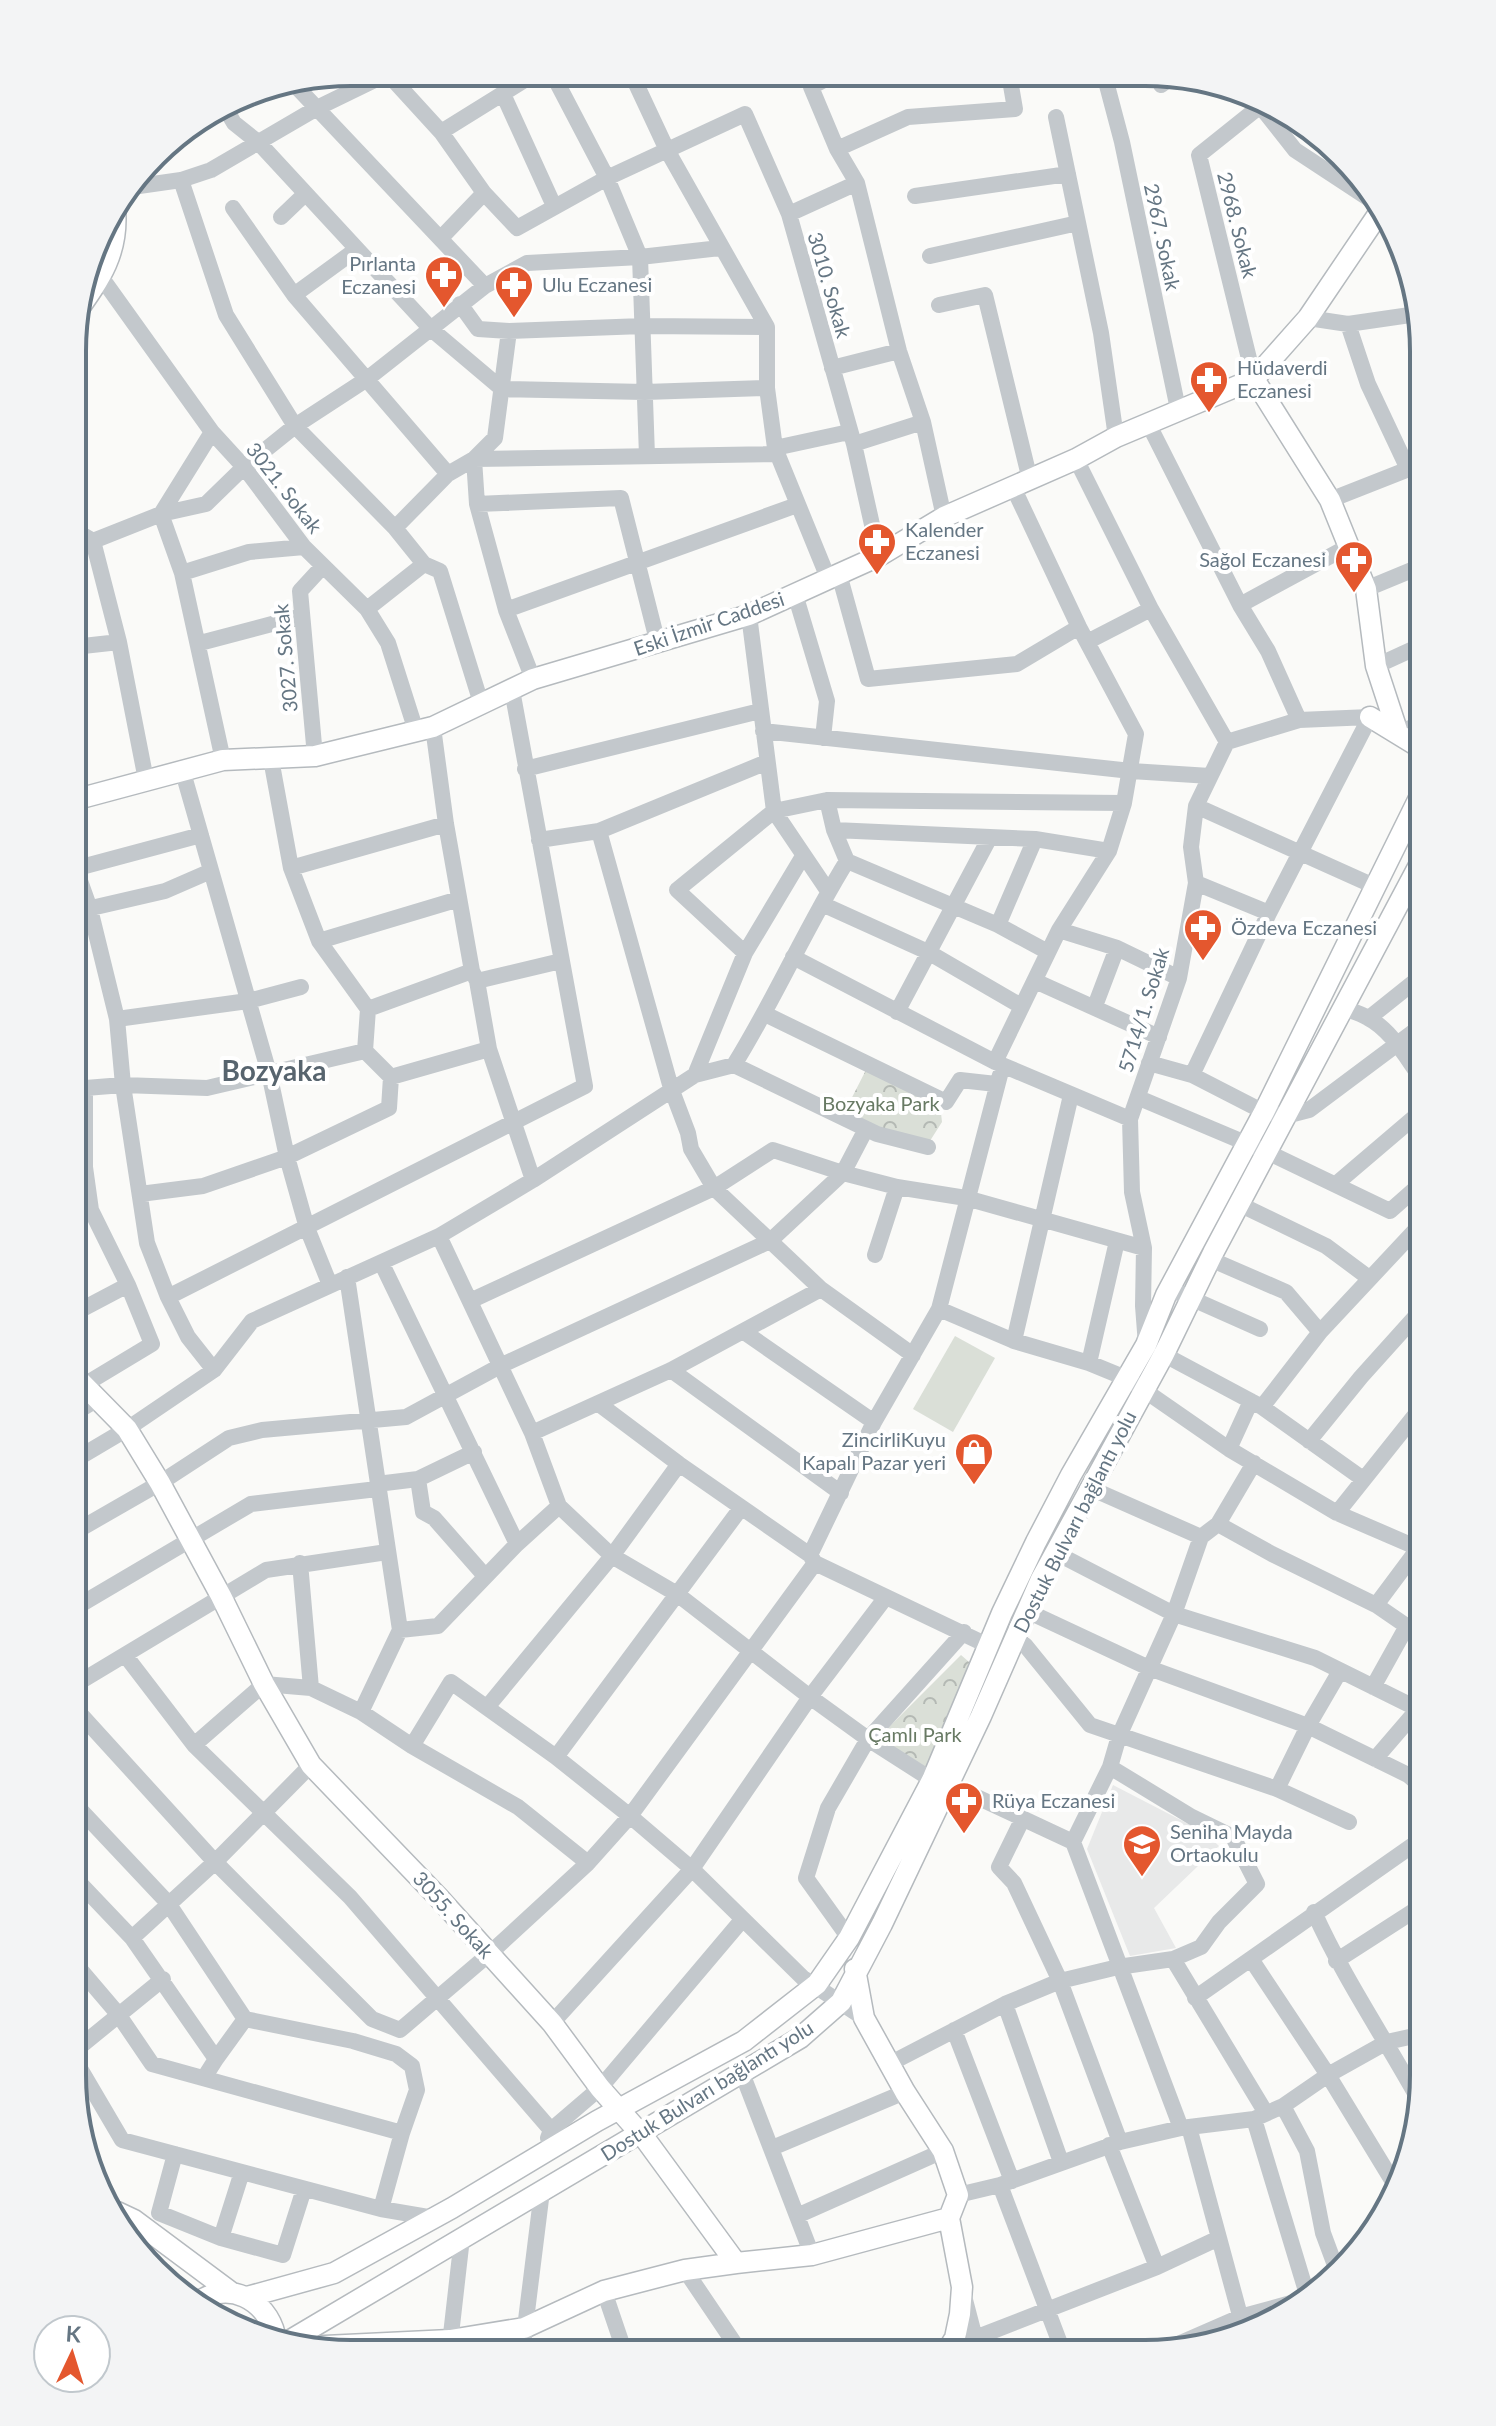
<svg xmlns="http://www.w3.org/2000/svg" width="1496" height="2426" viewBox="0 0 1496 2426" font-family="Lato,sans-serif">
<style>
.built{fill:#e8e9e9}
.park{fill:url(#park-crowns)}
.pitch{fill:#dadfd7}
.lines{fill:none;stroke-linecap:round;stroke-linejoin:round}
.major-casing{stroke:#b5babe;stroke-width:23}
.minor{stroke:#c3c8cc;stroke-width:16}
.major{stroke:#fff;stroke-width:20}
.labels{text-anchor:middle;stroke-width:8;stroke-linejoin:round;paint-order:stroke}
.street-label{font-size:20px;fill:#657683;stroke:#fff}
.poi-label{font-size:20px;fill:#657683;stroke:#fff;text-anchor:start}
.park-label{font-size:20px;fill:#687a64;stroke:#fff}
.district-label{font-size:28px;font-weight:bold;fill:#57646e;stroke:#fff}
.rim{fill:none;stroke:#657683;stroke-width:4}
</style>
<defs>
<pattern id="park-crowns" width="20" height="18" patternUnits="userSpaceOnUse" patternTransform="scale(2)"><rect width="20" height="18" fill="#dadfd7"/><path d="M2 6a3 3 0 1 1 6 0M12 15a3 3 0 1 1 6 0" fill="none" stroke="#b4b9b4"/></pattern>
</defs>
<rect width="100%" height="100%" fill="#fafaf8"/>
<!-- built -->
<path class="built" d="M1113,1785L1204,1832L1219,1846L1154,1908L1176,1948L1130,1956L1087,1849Z"/>
<!-- park -->
<path class="park" d="M866,1070L940,1104L942,1122L928,1144L843,1115Z
M961,1655L976,1668L925,1770L875,1741Z"/>
<!-- pitch -->
<path class="pitch" d="M955,1336L995,1358L953,1432L913,1409Z"/>
<g class="lines">
<defs>
<path id="major" d="M75,314C100,279 119,253 115,208
M1254,379L1330,500L1366,589L1376,666L1398,733
M1370,717L1424,750
M74,800L223,760L315,756L433,727L533,679L749,615L839,574L879,556L944,517L1076,459L1116,437L1254,379L1308,318L1379,213
M73,1374L127,1429L160,1483L221,1596L264,1684L311,1765L439,1898L552,2023L600,2088L646,2140L736,2263L812,2255L949,2218
M855,1969L864,2018L905,2092L943,2151L958,2195L949,2218L962,2287L960,2314L955,2338L946,2353
M117,2212L134,2220L232,2293
M247,2297L334,2273L452,2208L597,2121L744,2041L817,1984L849,1938L932,1780L1002,1613L1036,1542L1071,1475L1146,1345L1166,1295L1264,1112L1424,788
M197,2303C228,2279 267,2300 275,2335
M289,2341L800,2038L841,2002L882,1924L981,1716L1041,1579L1164,1354L1213,1253L1424,856
M304,2347L450,2340L524,2328L604,2291L685,2270L736,2263"/>
</defs>
<!-- major casing -->
<use href="#major" class="major-casing"/>
<!-- minor -->
<path class="minor" d="M552,73L607,178L640,257L647,456
M631,73L667,150L767,327V388L775,448L828,578
M837,73L811,87L837,149L857,183L899,351L923,422L944,517
M388,74L441,132L484,193L441,238
M1104,74L1122,142L1178,409
M293,83L485,286
M1161,85L1176,74
M503,94L554,206
M224,106L234,123L259,143L431,329L502,389L645,392L767,388
M1261,107L1295,150L1368,198
M1056,117L1101,333L1116,437
M441,132L536,73
M837,149L908,117L1015,109L1009,74
M181,180L226,315L295,426L395,528L424,564
M132,187L181,180L211,170L317,108L391,72
M484,193L517,228L607,178L745,114L789,214L854,444L879,556
M915,196L1068,174
M233,208L294,295L448,474
M789,214L857,183
M281,217L304,195
M930,256L1078,223
M87,272L101,277L212,432L244,467L304,547L367,609L388,643L416,731
M294,295L357,249
M460,304L478,329L509,331L643,326L767,327
M939,305L985,295L1030,480
M1308,318L1348,324L1417,314
M1348,324L1368,384L1408,469
M832,368L899,351
M1254,379L1199,155L1259,107
M1148,423L1240,605L1268,651L1299,720
M212,432L161,514L182,573L223,760
M854,444L923,422
M775,448L849,432
M1076,459L1151,609L1227,742
M1330,500L1424,463
M477,504L621,498L658,644
M395,528L448,474L474,459L495,438L509,331
M74,530L93,541L161,514L206,504L244,467L295,426L367,379L485,286L527,263L640,257L720,248
M93,541L119,642L146,780
M182,573L249,552L304,547
M839,574L868,679L1017,664L1079,627
M1366,589L1424,565
M795,594L827,701L823,738
M1240,605L1349,546
M367,609L424,564L440,571L481,703
M506,610L797,505
M749,615L774,811L828,891
M1087,642L1151,609
M200,643L302,616
M74,647L119,642
M1376,666L1424,644
M533,679L506,610L477,504L474,459L777,454
M433,727L446,824L472,971L477,981L489,1049L533,1180
M763,731L1131,771L1210,776
M1398,733L1424,722
M315,756L300,591L323,566
M182,769L269,1073L287,1157L307,1228L330,1285
M525,769L760,711
M1196,806L1374,886
M834,830L1035,839L1109,851
M599,831L671,1088L688,1133L691,1149L714,1188L773,1150L843,1173L866,1129
M539,840L599,831L767,762
M847,861L998,925L1048,952
M74,864L90,909L117,1019L123,1085L147,1243L168,1297L188,1337L214,1370
M291,868L446,824
M74,869L201,835
M1196,883L1269,913
M822,904L928,952L1021,1006
M74,912L165,891L211,871
M998,925L1035,839
M1059,930L1117,948L1179,978
M319,941L459,899
M745,953L677,890L774,811L827,800L1124,803
M793,957L995,1062L1130,1119
M477,981L561,961
M1035,981L1159,1037
M1095,1006L1117,948
M1343,1008C1351,1011 1360,1013 1368,1018C1392,1030 1408,1061 1424,1082
M368,1009L472,971
M897,1012L990,837
M765,1014L946,1102L960,1080L996,1084
M1369,1018L1424,974
M117,1019L248,1001L301,987
M995,1062L1059,930L1109,851L1124,803L1136,734L1079,627L1013,487
M1149,1063L1192,1075L1264,1112L1286,1116L1309,1110L1424,1024
M734,1065L877,1134L928,1147
M695,1075L734,1065C775,999 806,927 847,861L834,830L827,800
M1192,1075L1269,913L1370,717L1299,720L1227,742L1196,806L1191,847L1196,883L1179,978L1130,1119L1132,1192L1144,1248L1143,1306L1146,1345L1262,1407L1363,1479
M391,1077L489,1049
M73,1089L123,1085L207,1088L365,1051
M1139,1098L1267,1152L1390,1211L1424,1181
M1336,1184L1424,1109
M140,1194L203,1186L287,1157L389,1108L391,1077L365,1051L368,1009L319,941L291,868L271,759
M1239,1204L1326,1246L1369,1278
M439,1236L532,1433L559,1506L612,1556L677,1594L810,1697L868,1739L932,1780
M875,1255L897,1187
M1210,1259L1286,1292L1320,1332
M382,1264L517,1544
M347,1277L400,1630L361,1712
M1170,1289L1260,1329
M168,1297L585,1086L512,690
M470,1301L714,1188L821,1289L913,1355
M939,1309L1000,1075
M73,1314L128,1285
M744,1332L874,1422
M1014,1341L1071,1095
M1089,1363L1117,1241
M671,1370L841,1493
M84,1385L152,1344L128,1285L91,1210L85,1167V1088
M599,1404L679,1464L810,1555L815,1563L989,1646
M1262,1407L1320,1332L1422,1223L1424,1224
M73,1414L98,1399
M532,1433L671,1370L821,1289
M1309,1441L1361,1377L1424,1307
M1229,1449L1251,1401
M73,1461L127,1429L214,1370L252,1321L439,1236L533,1180L695,1075L745,953L803,856
M418,1479L423,1512L434,1518L485,1576
M377,1484L418,1479L474,1452
M1090,1488L1201,1537L1218,1524L1272,1554L1376,1605L1424,1638
M1337,1513L1424,1404
M1218,1524L1254,1463
M73,1533L160,1483L229,1438L262,1430L406,1417L502,1365L770,1241L843,1173L897,1187L966,1198L1144,1248
M1056,1553L1174,1614L1315,1658L1418,1709L1375,1759
M810,1555L874,1422L939,1309L1014,1341L1089,1363L1128,1379L1229,1449L1337,1513L1418,1548
M300,1563L311,1688
M1376,1605L1423,1542
M73,1609L251,1504L377,1489
M1027,1611L1149,1668L1308,1726L1408,1775L1423,1788
M400,1630L438,1626L517,1544L559,1506
M1025,1645L1090,1725L1277,1789L1349,1822
M125,1655L194,1745L350,1897L551,2130
M73,1686L266,1570L387,1552
M1373,1687L1407,1626
M72,1705L215,1862L372,2019L400,2030L488,1955L588,1863L630,1816L815,1563
M488,1706L612,1556L679,1464
M194,1745L264,1684L311,1688L361,1712L412,1746L518,1807L588,1863
M412,1746L451,1682L556,1757L630,1816L692,1869L803,1978L864,2018
M556,1757L741,1508
M949,1784L1073,1842
M1277,1789L1308,1726L1340,1671
M72,1801L168,1903L245,2019L353,2041L396,2054L412,2066L417,2090L402,2133L381,2209
M1022,1820L999,1867L1014,1883L1060,1981L1120,2142
M72,1875L132,1938L216,2059L204,2078
M1314,1912C1344,1979 1386,2040 1421,2104
M132,1938L215,1862L311,1765
M849,1938L806,1878L828,1808L868,1739L964,1632
M1173,1959L1266,2113
M1251,1959L1328,2075L1398,2190
M72,1960L118,2014L152,2064L402,2133
M1336,1961L1423,1905
M1195,1998L1423,1838
M1005,2004L1061,2162
M552,2023L692,1869L810,1697L886,1597
M954,2030L1012,2181
M72,2044L77,2049L75,2060L122,2140L381,2209L434,2218
M77,2049L163,1979
M216,2059L245,2019
M891,2063L1005,2004L1060,1981L1118,1967L1173,1959L1201,1947L1219,1922L1257,1884L1233,1837L1192,1817L1110,1767
M742,2073L812,2255
M1283,2106L1307,2151L1323,2233L1336,2268
M1254,2119L1306,2291
M1189,2127L1245,2334
M1181,2128L1073,1842L1110,1767L1119,1736L1174,1614L1201,1537
M548,2138L551,2130L600,2088L742,1920
M1109,2145L1157,2267
M772,2148L905,2092
M175,2154L159,2213L221,2238L283,2255L304,2189
M1000,2185L1064,2354
M958,2195L1000,2185L1120,2142L1181,2128L1254,2119L1283,2106L1328,2075L1387,2042L1423,2034
M799,2215L943,2151
M221,2238L242,2172
M685,2270L741,2353
M604,2291L625,2353
M964,2296L975,2338L981,2354
M975,2338L1157,2267L1219,2238
M1162,2351L1240,2317L1291,2303
M449,2352L462,2238
M522,2352L542,2191"/>
<!-- major -->
<use href="#major" class="major"/>
</g>
<!-- icons -->
<defs>
<symbol id="pharmacy-pin" viewBox="-11 -11 22 30"><path d="M0 17L-7.5 6A9.5 9.5 0 1 1 7.5 6Z" fill="#e4572e" stroke="#fff"/><path d="M-2-6h4v4h4v4h-4v4h-4v-4h-4v-4h4Z" fill="#fff"/></symbol>
<symbol id="shop-pin" viewBox="-11 -11 22 30"><path d="M0 17L-7.5 6A9.5 9.5 0 1 1 7.5 6Z" fill="#e4572e" stroke="#fff"/><path d="M-5-2.5h2.3a2.7 3.5 0 0 1 5.4 0H5L5.5 6h-11ZM-1.5-2.5h3a1.5 2.3 0 0 0-3 0Z" fill="#fff"/></symbol>
<symbol id="school-pin" viewBox="-11 -11 22 30"><path d="M0 17L-7.5 6A9.5 9.5 0 1 1 7.5 6Z" fill="#e4572e" stroke="#fff"/><path d="M0-5L7-2L0 1L-7-2ZM-4 1L0 2.5L4 1V4Q0 6-4 4Z" fill="#fff"/></symbol>
</defs>
<g fill-rule="evenodd">
<use href="#pharmacy-pin" x="422" y="253" width="44" height="60"/>
<use href="#pharmacy-pin" x="492" y="263" width="44" height="60"/>
<use href="#pharmacy-pin" x="1187" y="358" width="44" height="60"/>
<use href="#pharmacy-pin" x="855" y="520" width="44" height="60"/>
<use href="#pharmacy-pin" x="1332" y="538" width="44" height="60"/>
<use href="#pharmacy-pin" x="1181" y="906" width="44" height="60"/>
<use href="#shop-pin" x="952" y="1430" width="44" height="60"/>
<use href="#pharmacy-pin" x="942" y="1779" width="44" height="60"/>
<use href="#school-pin" x="1120" y="1822" width="44" height="60"/>
</g>
<g class="labels">
<!-- street labels -->
<g class="street-label">
<text transform="translate(1237 225) rotate(76)" y="7">2968. Sokak</text>
<text transform="translate(1162 237) rotate(78)" y="7">2967. Sokak</text>
<text transform="translate(829 285) rotate(74)" y="7">3010. Sokak</text>
<text transform="translate(284 488) rotate(52)" y="7">3021. Sokak</text>
<text transform="translate(709 624) rotate(-19)" y="7">Eski İzmir Caddesi</text>
<text transform="translate(286 658) rotate(-95)" y="7">3027. Sokak</text>
<text transform="translate(1144 1010) rotate(-73)" y="7">5714/1. Sokak</text>
<text transform="translate(1075 1522) rotate(-63)" y="7">Dostuk Bulvarı bağlantı yolu</text>
<text transform="translate(453 1915) rotate(48)" y="7">3055. Sokak</text>
<text transform="translate(707 2091) rotate(-32)" y="7">Dostuk Bulvarı bağlantı yolu</text>
</g>
<!-- poi labels -->
<g class="poi-label">
<text x="416" y="271" text-anchor="end">Pırlanta<tspan x="416" dy="23">Eczanesi</tspan></text>
<text x="542" y="292">Ulu Eczanesi</text>
<text x="1237" y="375">Hüdaverdi<tspan x="1237" dy="23">Eczanesi</tspan></text>
<text x="905" y="537">Kalender<tspan x="905" dy="23">Eczanesi</tspan></text>
<text x="1326" y="567" text-anchor="end">Sağol Eczanesi</text>
<text x="1231" y="935">Özdeva Eczanesi</text>
<text x="946" y="1447" text-anchor="end">ZincirliKuyu<tspan x="946" dy="23">Kapalı Pazar yeri</tspan></text>
<text x="992" y="1808">Rüya Eczanesi</text>
<text x="1170" y="1839">Seniha Mayda<tspan x="1170" dy="23">Ortaokulu</tspan></text>
</g>
<!-- park labels -->
<g class="park-label">
<text x="881" y="1111">Bozyaka Park</text>
<text x="915" y="1742">Çamlı Park</text>
</g>
<!-- district labels -->
<g class="district-label">
<text x="274" y="1081">Bozyaka</text>
</g>
</g>
<!-- crop -->
<path d="M0 0H1496V2426H0ZM351 86H1145A265 265 0 0 1 1410 351V2075A265 265 0 0 1 1145 2340H351A265 265 0 0 1 86 2075V351A265 265 0 0 1 351 86Z" fill="#f3f4f5" fill-rule="evenodd"/>
<path class="rim" d="M351 86H1145A265 265 0 0 1 1410 351V2075A265 265 0 0 1 1145 2340H351A265 265 0 0 1 86 2075V351A265 265 0 0 1 351 86Z"/>
<!-- north arrow -->
<g transform="translate(72 2354) rotate(4)"><circle r="38" fill="#ffffff" stroke="#c1c8cd" stroke-width="2"/>
<path d="M0-6L14 30L0 20L-14 30Z" fill="#e4572e"/>
<text y="-12" font-size="22" font-weight="bold" text-anchor="middle" fill="#657683">K</text>
</g>
</svg>
